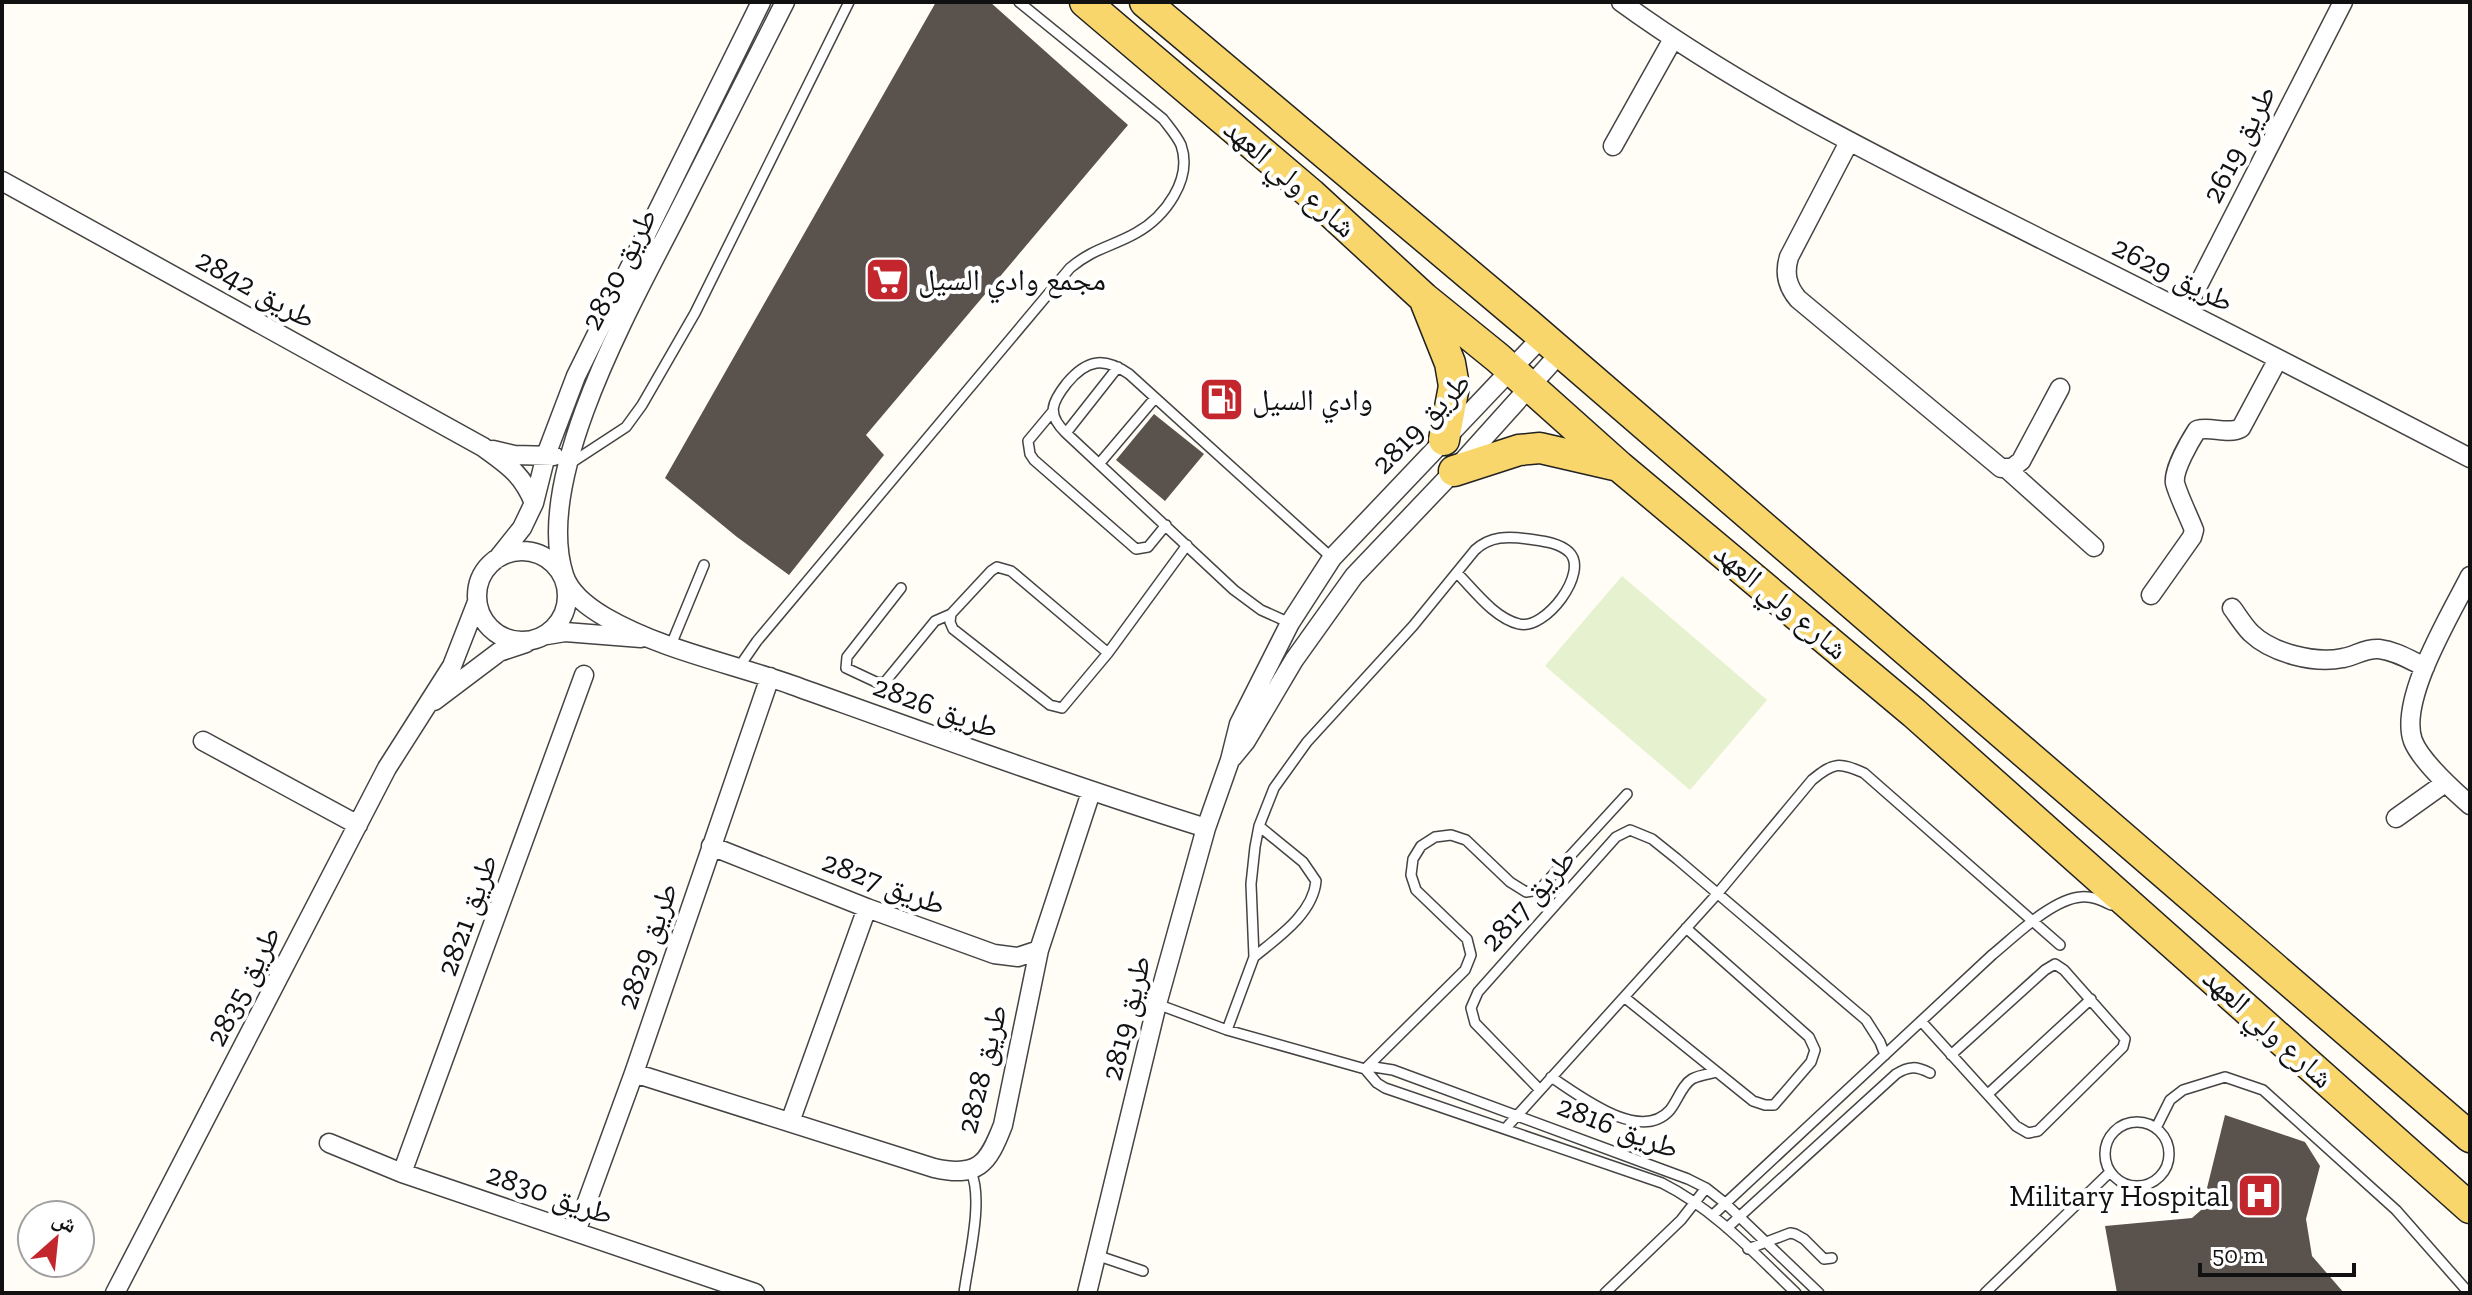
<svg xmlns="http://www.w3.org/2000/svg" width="2472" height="1295" viewBox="0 0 2472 1295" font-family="'Zilla Slab','Noto Naskh Arabic',serif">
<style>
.pitch{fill:#e6f2cf}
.building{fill:#5a524d}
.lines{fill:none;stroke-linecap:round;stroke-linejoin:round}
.service-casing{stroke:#444;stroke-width:12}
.minor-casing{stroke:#444;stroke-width:21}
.primary-casing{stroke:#222;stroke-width:33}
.service{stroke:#fff;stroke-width:9}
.minor{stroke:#fff;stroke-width:18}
.primary{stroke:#f9d66b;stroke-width:30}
.labels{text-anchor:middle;stroke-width:8;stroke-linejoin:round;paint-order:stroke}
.street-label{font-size:30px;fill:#111;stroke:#fff}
.poi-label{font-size:30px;fill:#111;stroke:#fff;text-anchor:start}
</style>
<rect width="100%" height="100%" fill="#fffdf5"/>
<!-- pitch -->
<path class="pitch" d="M1622,576L1767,700L1690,790L1545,666Z"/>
<!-- building -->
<path class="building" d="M936,2H990L1128,125L866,435L884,455L789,575L737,537L665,478Z
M1154,414L1204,454L1165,501L1116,460Z
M2225,1115L2305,1142L2320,1166L2306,1219L2312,1256L2344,1293H2117L2105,1226L2192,1218L2208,1204L2207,1188Z"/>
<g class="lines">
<defs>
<path id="service" d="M1053,411L1028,441L1030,454L1034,460L1136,549L1148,547L1166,525
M1066,433L1118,367
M571,463L626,427L642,405L695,313L849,2
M1099,464L1155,398
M901,588L847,657L846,668L878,683L885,682L935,621L951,614
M1290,623L1261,610L1234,590L1066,433C1046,414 1052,402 1067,383C1087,359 1104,357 1129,374L1332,558
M671,645L704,565
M1108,653L1011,571L997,567L991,571L951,614L950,622L953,629L1050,705L1062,708L1108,653L1187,545
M739,667L757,641L1070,268C1094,248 1111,247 1136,233C1165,217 1193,179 1181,145C1177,136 1169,127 1163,119L1019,2
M1254,957C1277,938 1313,914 1316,881L1303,862L1259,826
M1624,997L1753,1101L1765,1105H1774L1811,1062L1815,1050L1809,1037L1686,928
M1157,1004L1227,1030L1365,1069L1374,1067L1393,1070L1688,1179L1706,1188L1725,1203L1819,1293
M1921,1021L2016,1126L2028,1133L2038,1131L2123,1047L2125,1039L2064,970L2055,964L2045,970L1951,1055
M1227,1030L1254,957L1251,884L1255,847L1259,826L1274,788L1307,742L1413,626L1475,550C1490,536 1508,536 1528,539C1541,541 1558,542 1569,552C1590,572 1545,631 1519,624C1494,618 1474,590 1457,573
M1365,1069L1465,970L1471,955L1467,939L1416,890L1411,875L1413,859L1421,846L1435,837L1451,835L1466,840L1510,882L1526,892L1539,890L1627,794
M1365,1069L1377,1083L1385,1088L1662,1183C1714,1209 1754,1253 1796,1293
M1551,1077C1579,1095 1640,1144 1670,1110C1678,1100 1682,1085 1692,1079C1699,1075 1709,1074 1717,1072
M1540,1090L1475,1023L1471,1008L1478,992L1616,837L1630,830L1652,839L1677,859L1866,1020L1880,1042L1885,1055
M1988,1094L2091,999
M2105 1154a32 32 0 1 1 64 0a32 32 0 1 1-64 0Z
M2156,1128L2170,1100L2183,1090L2225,1077L2263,1090L2396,1210L2469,1293
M1505,1129L1718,893L1812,780C1834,762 1839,762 1864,773L2060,945
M1713,1215L1992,955C2014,937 2052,899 2081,897C2092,896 2101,900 2111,905
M1727,1228L1896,1074C1909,1066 1916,1066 1930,1073
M1748,1249L1790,1233L1795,1234L1804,1239L1824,1259L1832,1258
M1096,1255L1143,1271
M964,1293C968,1261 984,1200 971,1172
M1605,1293L1681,1220L1706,1188
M1985,1293L2109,1173"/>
<path id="minor" d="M785,2C750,71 715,140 680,209C635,298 532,476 564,575C570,594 588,607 605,617C662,650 730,663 792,685C929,734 1066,784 1206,828
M1621,2C1752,97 1899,167 2043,240C2186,311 2328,384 2470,458
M1849,142L1789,257C1784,273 1787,286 1798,299L2001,468H2012L2021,461L2060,388
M1613,146L1673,39
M2,181L483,447C507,465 522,473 534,503
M2185,311L2343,2
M493,450L514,455L554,456
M2007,469L2094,547
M477 596a45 45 0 1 1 90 0a45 45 0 1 1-90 0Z
M498,558L522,528L534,503L546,455L576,376L761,2
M2470,576C2451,614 2398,700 2413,741C2421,761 2454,791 2470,805
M2151,595L2192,537L2194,530C2189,517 2178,495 2175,483C2173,470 2190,441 2197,430C2211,426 2228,435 2241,428L2278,359
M2232,608C2238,616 2244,626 2251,633C2272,653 2314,664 2343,658C2356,656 2364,648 2379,649C2396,651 2410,660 2425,667
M547,635L565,632L641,638
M434,701L499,652L526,643
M203,741L358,825
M1232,758L1246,741L1294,660L1354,576L1454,471L1561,352
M2396,818L2445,783
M711,846L867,908L994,954L1018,957L1039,950
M634,1073L934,1168C978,1178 988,1164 1003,1125L1039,950L1091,792
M790,1122L867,908
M329,1143L402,1173L755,1293
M402,1173L584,675
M576,1232L634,1073L770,677
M115,1293L387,768L452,666L477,602
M1087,1293L1157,1004L1206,828L1230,760L1239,724L1290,623L1332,558L1542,337"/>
<path id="primary" d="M1085,2L1311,194L1424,298L1498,358L1620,467L1914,713L2470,1208
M1145,2L1528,324L2470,1137
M1426,303L1450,363L1454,386L1444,440
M1454,471L1519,450L1540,448L1618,466"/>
</defs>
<!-- service casing -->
<use href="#service" class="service-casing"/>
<!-- minor casing -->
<use href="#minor" class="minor-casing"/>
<!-- primary casing -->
<use href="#primary" class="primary-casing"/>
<!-- service -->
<use href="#service" class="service"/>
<!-- minor -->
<use href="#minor" class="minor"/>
<!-- primary -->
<use href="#primary" class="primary"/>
</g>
<!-- icons -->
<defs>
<symbol id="supermarket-square" viewBox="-11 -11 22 22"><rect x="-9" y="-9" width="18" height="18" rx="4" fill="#c4262e" stroke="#fff"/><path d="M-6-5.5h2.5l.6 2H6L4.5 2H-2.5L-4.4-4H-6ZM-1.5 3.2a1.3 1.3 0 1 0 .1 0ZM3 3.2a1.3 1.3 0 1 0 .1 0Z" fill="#fff"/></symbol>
<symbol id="fuel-square" viewBox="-11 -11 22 22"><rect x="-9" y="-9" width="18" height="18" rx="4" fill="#c4262e" stroke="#fff"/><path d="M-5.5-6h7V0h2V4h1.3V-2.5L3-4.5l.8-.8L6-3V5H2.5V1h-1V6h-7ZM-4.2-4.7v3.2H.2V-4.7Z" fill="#fff"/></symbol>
<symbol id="hospital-square" viewBox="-11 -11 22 22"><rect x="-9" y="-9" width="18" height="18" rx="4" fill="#c4262e" stroke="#fff"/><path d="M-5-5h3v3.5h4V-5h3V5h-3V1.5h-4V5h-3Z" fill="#fff"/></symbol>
</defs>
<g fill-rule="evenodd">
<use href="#supermarket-square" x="862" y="254" width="51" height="51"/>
<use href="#fuel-square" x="1196" y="374" width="51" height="51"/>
<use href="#hospital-square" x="2234" y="1170" width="51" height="51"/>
</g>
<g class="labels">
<!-- street labels -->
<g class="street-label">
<text transform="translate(2239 144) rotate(-63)" y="10">طريق 2619</text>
<text transform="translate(1290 178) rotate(41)" y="10">شارع ولي العهد</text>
<text transform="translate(619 269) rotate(-63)" y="10">طريق 2830</text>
<text transform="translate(2173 274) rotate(27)" y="10">طريق 2629</text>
<text transform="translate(256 289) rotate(29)" y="10">طريق 2842</text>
<text transform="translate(1421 423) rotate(-46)" y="10">طريق 2819</text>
<text transform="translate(1781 601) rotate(40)" y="10">شارع ولي العهد</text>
<text transform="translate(936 707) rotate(20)" y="10">طريق 2826</text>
<text transform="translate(884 883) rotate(21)" y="10">طريق 2827</text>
<text transform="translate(1528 900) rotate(-48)" y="10">طريق 2817</text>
<text transform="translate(467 915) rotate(-70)" y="10">طريق 2821</text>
<text transform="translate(647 946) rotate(-71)" y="10">طريق 2829</text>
<text transform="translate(243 986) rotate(-63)" y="10">طريق 2835</text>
<text transform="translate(1126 1018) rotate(-76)" y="10">طريق 2819</text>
<text transform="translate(2268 1028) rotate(42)" y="10">شارع ولي العهد</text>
<text transform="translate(982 1069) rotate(-76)" y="10">طريق 2828</text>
<text transform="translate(1618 1127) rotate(21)" y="10">طريق 2816</text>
<text transform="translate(550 1194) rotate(19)" y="10">طريق 2830</text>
</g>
<!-- poi labels -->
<g class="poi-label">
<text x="918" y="290">مجمع وادي السيل</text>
<text x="1252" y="410">وادي السيل</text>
<text x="2229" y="1206" text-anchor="end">Military Hospital</text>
</g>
</g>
<!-- border -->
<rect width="2472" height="1295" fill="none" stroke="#111111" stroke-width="8"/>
<!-- north arrow -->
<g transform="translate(56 1239) rotate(27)"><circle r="38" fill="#ffffff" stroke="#a0a0a0" stroke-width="2"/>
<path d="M0-6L14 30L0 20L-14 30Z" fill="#c4262e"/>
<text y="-12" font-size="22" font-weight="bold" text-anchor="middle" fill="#111111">ش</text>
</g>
<!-- scale -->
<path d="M2200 1263v12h154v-12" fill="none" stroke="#111111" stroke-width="4"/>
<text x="2212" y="1263" font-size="24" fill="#111111" stroke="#ffffff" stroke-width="6" paint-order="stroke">50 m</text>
</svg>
